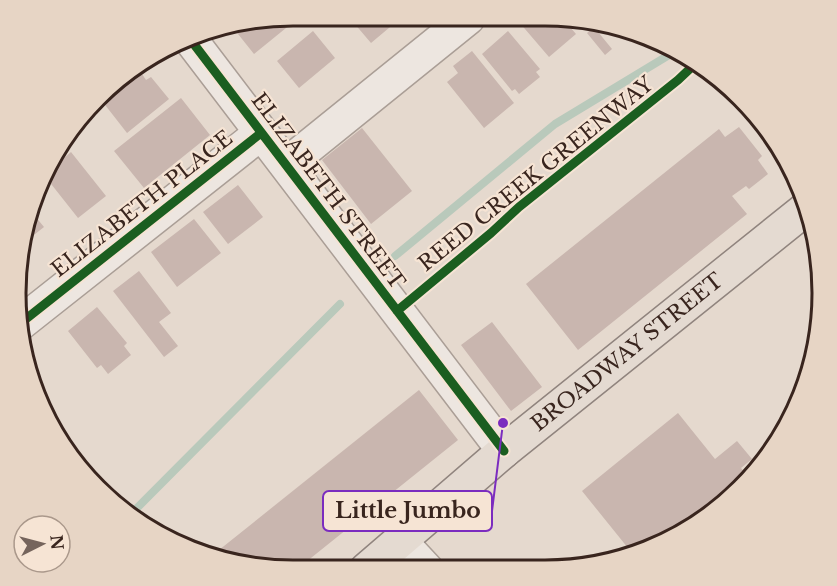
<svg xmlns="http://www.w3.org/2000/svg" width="837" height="586" viewBox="0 0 837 586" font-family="'Libre Baskerville',serif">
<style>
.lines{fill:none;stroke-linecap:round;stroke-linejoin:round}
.stream{stroke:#b9c9bb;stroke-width:8}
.building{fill:#c9b6af}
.minor-casing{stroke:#aa9e96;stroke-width:36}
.major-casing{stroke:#90847e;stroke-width:36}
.minor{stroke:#ede6e0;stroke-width:33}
.major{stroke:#e4dad1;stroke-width:33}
.cycleway-casing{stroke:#f6e4d4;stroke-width:13}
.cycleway{stroke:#1b5e20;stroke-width:9}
.labels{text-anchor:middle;stroke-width:4.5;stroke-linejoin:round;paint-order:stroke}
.street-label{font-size:21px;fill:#39251e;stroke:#f6e4d4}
.rim{fill:none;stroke:#39251e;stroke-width:3}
.leader{fill:none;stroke:#7b2cbf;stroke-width:2}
.callout-dot{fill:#7b2cbf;stroke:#f6e4d4;stroke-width:2}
.callout{fill:#f6e4d4;stroke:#7b2cbf;stroke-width:2}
.callout-label{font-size:22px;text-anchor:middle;font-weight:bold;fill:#39251e}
</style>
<rect width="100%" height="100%" fill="#e5d9ce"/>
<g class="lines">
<!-- stream -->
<path class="stream" d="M395,256L555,124L669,55L673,49
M132,513L340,304"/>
</g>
<!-- building -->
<path class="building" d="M293,15H302L254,54L230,24Z
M348,16H372L402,17L371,43Z
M523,19L564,20L576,34L549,57L519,22Z
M586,20H599L591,27Z
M594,27L612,49L605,55L587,33Z
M313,31L335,58L299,88L277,61Z
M508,31L540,69L536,72L540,77L519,94L515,89L512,91L482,54Z
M472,51L514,103L484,128L447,82L458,73L453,66Z
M140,71L146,80L151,77L169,99L127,133L102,101Z
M181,98L210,135L144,188L114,151Z
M739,127L762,156L758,160L768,174L749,189L746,186L732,196L747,214L578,350L526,284L719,129L725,137Z
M362,128L412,191L371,224L322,160Z
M71,152L106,196L78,218L44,175Z
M238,185L263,217L228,244L203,212Z
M30,210L44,227L20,246Z
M194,219L221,253L177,287L151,252Z
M139,271L171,313L159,322L178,346L164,357L113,291Z
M97,307L127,343L124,346L131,355L108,374L101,365L97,368L68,331Z
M492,322L542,387L511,411L461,345Z
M419,390L458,440L296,570H275L214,554Z
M678,413L715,459L737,441L752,459L741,468L747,475L737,483L740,486L728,502L667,542L632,553L582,491Z"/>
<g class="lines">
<defs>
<path id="minor" d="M190,39L504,451
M286,165L468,18
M17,326L261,133
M400,541L427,570"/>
<g id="major">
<path id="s1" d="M366,570L504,451L808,207"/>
</g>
</defs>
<!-- minor casing -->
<use href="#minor" class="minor-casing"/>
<!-- major casing -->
<use href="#major" class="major-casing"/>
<!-- minor -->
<use href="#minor" class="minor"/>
<!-- major -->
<use href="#major" class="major"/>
<defs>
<path id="cycleway" d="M190,39L504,451
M397,311L491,233L519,207L678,80L696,63
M17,326L261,133"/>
</defs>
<!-- cycleway casing -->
<use href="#cycleway" class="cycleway-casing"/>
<!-- cycleway -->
<use href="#cycleway" class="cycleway"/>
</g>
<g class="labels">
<!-- street labels -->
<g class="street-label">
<text transform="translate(536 174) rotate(-39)" y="7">REED CREEK GREENWAY</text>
<text transform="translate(328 191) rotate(53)" y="7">ELIZABETH STREET</text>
<text transform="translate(142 204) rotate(-38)" y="7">ELIZABETH PLACE</text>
<text dy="7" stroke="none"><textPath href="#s1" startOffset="340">BROADWAY STREET</textPath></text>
</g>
</g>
<!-- crop -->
<path d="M0 0H837V586H0ZM293 26H545A267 267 0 0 1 812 293V293A267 267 0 0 1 545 560H293A267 267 0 0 1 26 293V293A267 267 0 0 1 293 26Z" fill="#e7d5c5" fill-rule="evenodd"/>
<path class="rim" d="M293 26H545A267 267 0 0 1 812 293V293A267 267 0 0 1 545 560H293A267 267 0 0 1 26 293V293A267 267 0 0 1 293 26Z"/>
<!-- callouts -->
<path class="leader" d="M503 423L492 511"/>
<circle class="callout-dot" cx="503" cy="423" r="6"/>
<rect class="callout" x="323" y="491" width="169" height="40" rx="6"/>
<g class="callout-label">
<text x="408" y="518">Little Jumbo</text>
</g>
<!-- north arrow -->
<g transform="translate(42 544) rotate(84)"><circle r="28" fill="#f6e4d4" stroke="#aa988b" stroke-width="1.5"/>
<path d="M0-4.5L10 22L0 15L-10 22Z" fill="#75645c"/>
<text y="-9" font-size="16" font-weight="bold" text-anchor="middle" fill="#39251e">N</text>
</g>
</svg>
